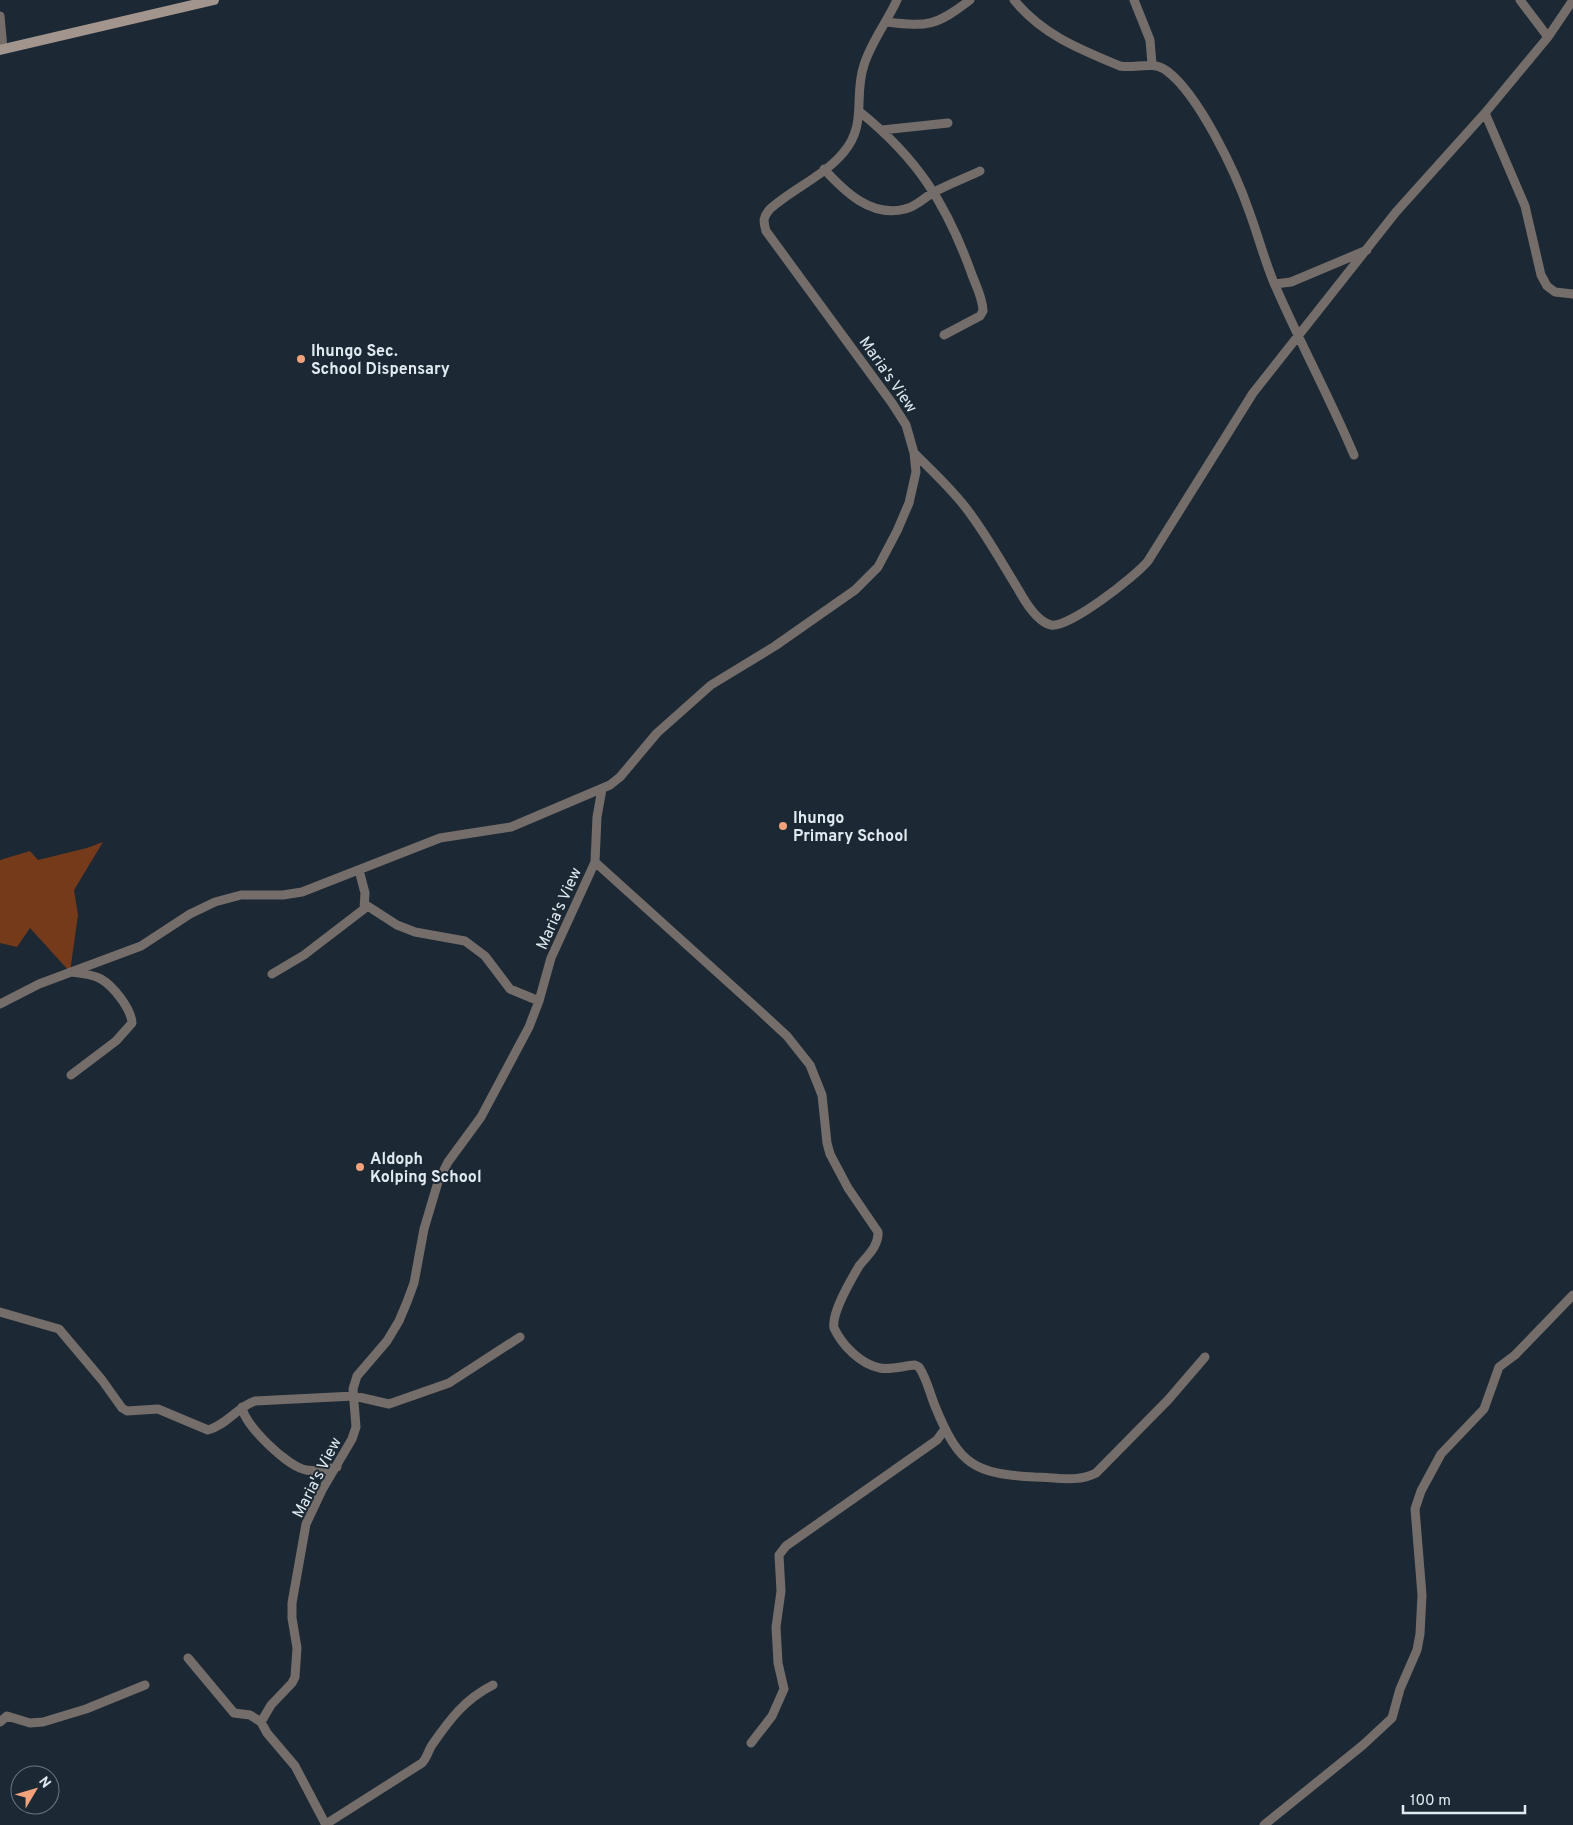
<svg xmlns="http://www.w3.org/2000/svg" width="1573" height="1825" viewBox="0 0 1573 1825" font-family="Overpass,sans-serif">
<style>
.green{fill:#753a1a}
.lines{fill:none;stroke-linecap:round;stroke-linejoin:round}
.street{stroke:#756d69;stroke-width:9}
.secondary{stroke:#a2958e;stroke-width:10}
.poi-dot{fill:#f1a27b;stroke:#1c2934;stroke-width:2}
.labels{text-anchor:middle;stroke-width:4;stroke-linejoin:round;paint-order:stroke}
.poi-label{font-size:16px;font-weight:bold;fill:#e2eaf1;stroke:#1c2934;text-anchor:start}
.street-label{font-size:16px;fill:#e2eaf1;stroke:#1c2934}
</style>
<rect width="100%" height="100%" fill="#1c2934"/>
<!-- green -->
<path class="green" d="M103,842L74,890L78,915L70,972L30,928L17,947L0,943V860L30,851L38,860L87,848Z"/>
<g class="lines">
<!-- street -->
<path class="street" d="M1014,0C1043,35 1079,49 1120,66C1137,69 1152,60 1167,71C1199,95 1236,173 1249,211C1258,235 1264,259 1274,283C1299,341 1329,396 1354,455
M1134,0L1150,40L1152,64
M1520,0L1548,37
M0,16L3,49
M887,22C928,27 936,26 970,0
M860,112C917,158 946,203 971,272C975,284 983,298 983,311L980,316L944,335
M1485,113L1525,206L1541,275L1547,286L1555,292L1573,294
M882,130L948,123
M824,169C844,191 871,218 905,209C916,207 925,197 934,192C949,184 965,178 980,171
M1275,284L1291,282L1367,250
M914,453C933,472 953,490 969,512C987,536 1002,563 1018,589C1024,600 1037,622 1051,625C1068,629 1136,576 1148,561L1253,393L1396,212L1485,113L1548,37L1573,0
M595,862L760,1011L787,1036L810,1065L822,1095L827,1143L830,1154L848,1188L878,1232C879,1246 867,1256 859,1266C851,1280 831,1313 834,1328C842,1345 860,1364 880,1368C891,1370 903,1366 915,1365L919,1367C927,1379 930,1394 935,1406C959,1465 974,1474 1035,1477C1055,1477 1077,1483 1096,1473L1168,1400L1205,1357
M366,905L397,925L415,932L465,941L485,956L510,989L539,1001
M70,972C80,973 92,974 101,979C113,986 131,1008 132,1023L116,1041L71,1075
M272,974L304,955L364,909L365,893L359,870
M0,1004L39,984L141,946L190,914L215,902L241,895H283L302,892L440,838L511,827L610,785L620,777L657,733L711,685L775,646L855,590L878,567L897,531L909,503L916,472L914,453L906,425L892,403L766,231C763,221 763,217 770,209C791,190 825,175 843,153C868,124 853,97 864,65C871,42 887,22 897,0
M0,1312L59,1329L102,1380L122,1408L127,1411L158,1409L208,1430C227,1425 237,1407 255,1401L354,1396L389,1404L449,1383L520,1337
M242,1407C244,1425 288,1467 306,1470C316,1472 327,1469 337,1467
M188,1658L234,1713L250,1715L261,1722
M0,1722L7,1716L30,1723L43,1722L86,1709L145,1685
M751,1743L772,1716L784,1689L778,1663L776,1627L781,1591L779,1555L786,1546L937,1440L945,1429
M326,1824L422,1763C427,1758 428,1751 432,1745C450,1719 465,1699 493,1685
M326,1825L295,1766L267,1733L261,1722L271,1705L292,1683L295,1677L297,1648L292,1618V1603L306,1524L322,1490L352,1439L356,1427L353,1389L357,1376L387,1341L399,1321L407,1302L414,1283L424,1229L438,1182L448,1162L481,1117L529,1027L539,1001L551,958L595,862L597,817L602,789
M1264,1825L1363,1745L1392,1718L1400,1689L1417,1650L1420,1634L1422,1595L1415,1509L1421,1491L1441,1454L1484,1409L1499,1367L1515,1355L1573,1295"/>
<!-- secondary -->
<path class="secondary" d="M0,50L214,0"/>
</g>
<!-- markers -->
<g class="poi-dot">
<circle cx="301" cy="359" r="5"/>
<circle cx="783" cy="826" r="5"/>
<circle cx="360" cy="1167" r="5"/>
</g>
<g class="labels">
<!-- poi labels -->
<g class="poi-label">
<text x="311" y="356">Ihungo Sec.<tspan x="311" dy="18">School Dispensary</tspan></text>
<text x="793" y="823">Ihungo<tspan x="793" dy="18">Primary School</tspan></text>
<text x="370" y="1164">Aldoph<tspan x="370" dy="18">Kolping School</tspan></text>
</g>
<!-- street labels -->
<g class="street-label">
<text transform="translate(889 374) rotate(55)" y="6">Maria's View</text>
<text transform="translate(558 908) rotate(-66)" y="6">Maria's View</text>
<text transform="translate(316 1477) rotate(-63)" y="6">Maria's View</text>
</g>
</g>
<!-- north arrow -->
<g transform="translate(35 1790) rotate(52)"><circle r="24" fill="#1c2934" stroke="#6b7680"/>
<path d="M0-4L9 19L0 12L-9 19Z" fill="#f1a27b"/>
<text y="-8" font-size="14" font-weight="bold" text-anchor="middle" fill="#e2eaf1">N</text>
</g>
<!-- scale -->
<path d="M1403 1805v8h122v-8" fill="none" stroke="#e2eaf1" stroke-width="2.5"/>
<text x="1410" y="1805" font-size="15" fill="#e2eaf1" stroke="#1c2934" stroke-width="4" paint-order="stroke">100 m</text>
</svg>
